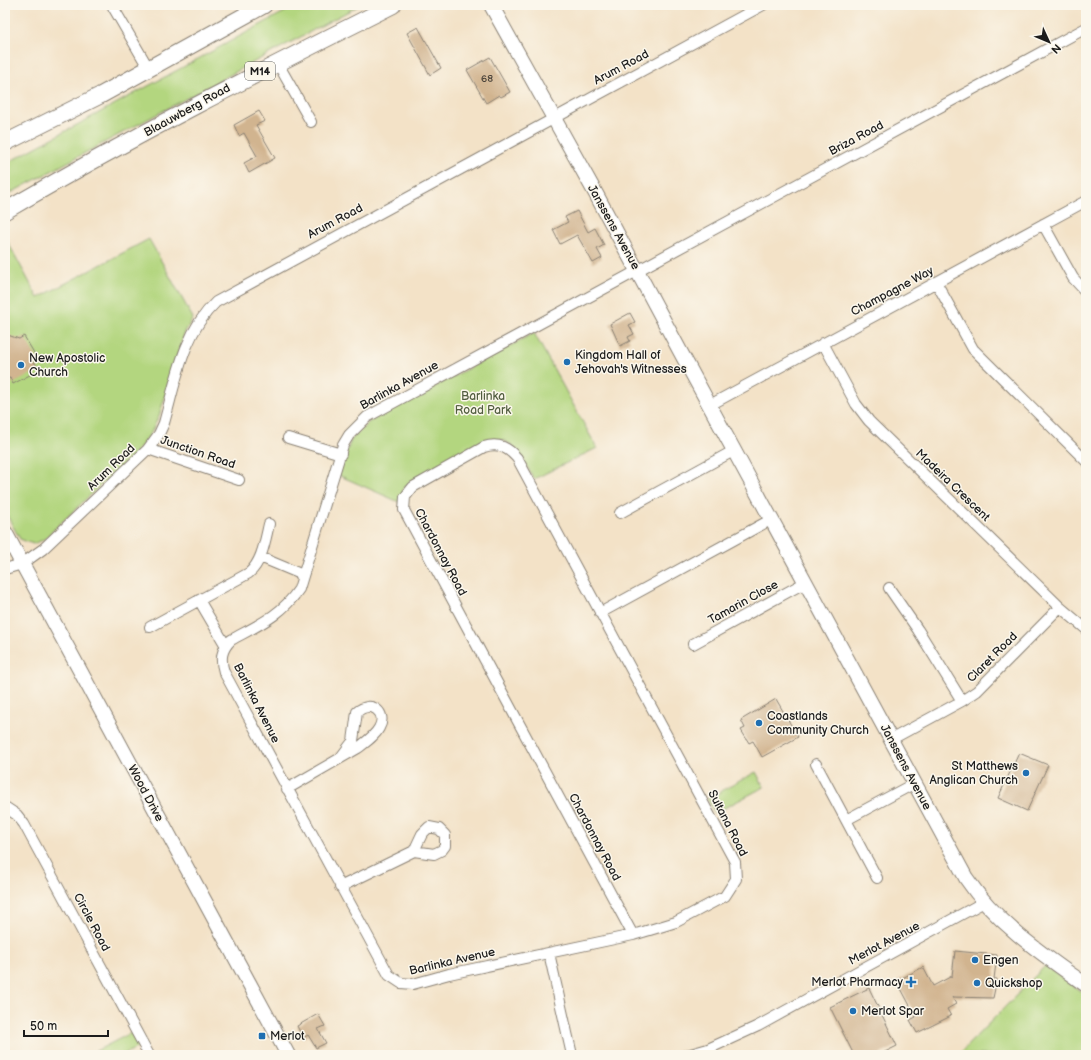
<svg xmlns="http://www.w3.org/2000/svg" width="1091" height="1060" viewBox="0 0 1091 1060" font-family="'Balsamiq Sans',sans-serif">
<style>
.green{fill:#b3d67f;stroke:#68794e}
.building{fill:#d1b48f}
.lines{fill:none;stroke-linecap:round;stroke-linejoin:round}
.street-casing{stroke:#887f72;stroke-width:12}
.secondary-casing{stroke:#887f72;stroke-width:16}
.primary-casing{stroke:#887f72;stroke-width:18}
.street{stroke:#fff;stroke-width:10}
.secondary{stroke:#fff;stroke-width:14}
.primary{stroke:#fff;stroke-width:16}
.poi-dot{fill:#1f6fb2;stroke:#fbf7ec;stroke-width:1.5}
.labels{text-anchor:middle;stroke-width:3;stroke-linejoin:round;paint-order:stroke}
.number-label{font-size:10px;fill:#494239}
.shield{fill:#fbf7ec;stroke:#5f5e5a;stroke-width:1}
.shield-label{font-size:11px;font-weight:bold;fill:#1c1c1c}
.street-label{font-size:12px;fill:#1c1c1c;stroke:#fbf7ec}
.poi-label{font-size:12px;fill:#1c1c1c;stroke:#fbf7ec;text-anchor:start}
.park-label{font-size:12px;fill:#515d3f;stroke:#fbf7ec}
</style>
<rect width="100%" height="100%" fill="#fbf7ec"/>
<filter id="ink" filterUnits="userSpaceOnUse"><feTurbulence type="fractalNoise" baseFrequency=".025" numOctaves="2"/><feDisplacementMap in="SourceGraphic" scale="8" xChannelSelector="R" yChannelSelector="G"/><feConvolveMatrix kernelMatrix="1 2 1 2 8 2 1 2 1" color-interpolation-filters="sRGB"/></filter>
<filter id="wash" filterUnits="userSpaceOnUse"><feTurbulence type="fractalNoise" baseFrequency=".012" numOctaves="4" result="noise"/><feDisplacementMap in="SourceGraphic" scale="16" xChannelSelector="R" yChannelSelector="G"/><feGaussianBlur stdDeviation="0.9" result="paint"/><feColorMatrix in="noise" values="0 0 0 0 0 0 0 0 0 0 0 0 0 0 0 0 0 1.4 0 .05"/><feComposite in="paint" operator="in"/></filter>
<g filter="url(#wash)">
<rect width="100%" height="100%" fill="#f3e2c7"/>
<!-- green -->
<path class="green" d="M297,5H360L5,196V164Z
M5,237L38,298L149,239L193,318L185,332L159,416L151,433L139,449L43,540L33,544L20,539L5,512Z
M534,333L597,448L534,479L520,455L513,446L503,440L492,439L482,442L414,479L404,488L399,502L338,475L351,440L369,422Z
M756,772L764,787L715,813L707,799Z
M1045,966L1086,995V1055H958Z
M131,1033L138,1047L123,1055H88Z
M5,1048V1049L28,1055H5Z"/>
<g id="blocks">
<!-- building -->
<path class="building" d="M418,27L441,68L430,75L407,33Z
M490,57L510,92L501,97L499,95L486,103L467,70Z
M259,111L265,121L256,125L275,158L249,173L244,163L257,156L244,133L239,136L234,125Z
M577,211L588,232L595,228L604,245L597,249L602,258L593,263L577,235L560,244L553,230L568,222L565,217Z
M630,313L635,322L629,325L634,334L628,337L630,341L620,346L610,324Z
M5,334L19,339L24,336L37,358L33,360L39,370L13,384L10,378L5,379Z
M776,699L798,737L762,757L753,741L749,743L741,730L745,728L741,720Z
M1019,753L1048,765L1027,811L998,798Z
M955,951L997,955L994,979H997L993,998L952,997L956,1004L947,1009L951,1016L917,1033L910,1020L916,1017L897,981L923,967L933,986L952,976Z
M869,988L897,1046L879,1055H854L830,1007Z
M318,1014L325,1026L318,1029L326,1043L316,1048L308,1035L303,1038L297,1026Z"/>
</g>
</g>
<g filter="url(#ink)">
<use href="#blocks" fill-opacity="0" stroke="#887f72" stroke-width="1"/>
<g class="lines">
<defs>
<path id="street" d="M113,7L149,69
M277,62L311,122
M1043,224L1073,278L1086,292
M936,282L973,349L1086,461
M823,343L856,404L869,421L1060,607L1086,629
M710,405L1086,201
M288,438L341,454
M148,449L239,480
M620,513L735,450
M260,557L303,575
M5,569L22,564L43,549L148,449L159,434L164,423C176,381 183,333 216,302L763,5
M889,588L918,630L962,701
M199,600L226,646
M600,613L772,519
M150,627L249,573C262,562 265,541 269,524
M693,644L806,582
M892,739L962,701L977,691L1060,607
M816,764L877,878
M287,789L358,748C366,742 375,736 379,728C388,713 371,699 357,712L353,741L341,757
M5,807L17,815L24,824L149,1055
M846,820L915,783
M340,887L414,851L434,854L442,850L445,846V835L439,829L429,827L422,834L414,851
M633,935L404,510L405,497L413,487L484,447C499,442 508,448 517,458L735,862L736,879L725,896L676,922L663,926L633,935L449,974L413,984L401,983L389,975L224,672C220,659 221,650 231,640C258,625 281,616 299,589L343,445L349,435L367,417L1086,28
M549,953L572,1055
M687,1055L708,1049L758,1026L984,902"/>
<path id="secondary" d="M491,5L596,194L680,351L966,878C996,923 1042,954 1086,985
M5,532L288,1055"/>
<path id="primary" d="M5,143L101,95L264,5
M5,211C131,137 262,71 393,5"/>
</defs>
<!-- street casing -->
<use href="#street" class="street-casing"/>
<!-- secondary casing -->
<use href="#secondary" class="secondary-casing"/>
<!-- primary casing -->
<use href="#primary" class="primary-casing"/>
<!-- street -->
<use href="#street" class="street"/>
<!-- secondary -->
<use href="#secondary" class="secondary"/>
<!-- primary -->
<use href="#primary" class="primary"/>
</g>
</g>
<!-- markers -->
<g class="poi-dot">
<circle cx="567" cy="362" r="4"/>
<circle cx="21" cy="365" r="4"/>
<circle cx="759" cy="723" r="4"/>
<circle cx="1026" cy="773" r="4"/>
<circle cx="975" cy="960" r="4"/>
<path d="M909 976h4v4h4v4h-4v4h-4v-4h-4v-4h4z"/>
<circle cx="977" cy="983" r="4"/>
<circle cx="853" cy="1011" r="4"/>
<rect x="258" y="1032" width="8" height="8" rx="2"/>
</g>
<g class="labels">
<!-- number labels -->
<g class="number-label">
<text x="487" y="82">68</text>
</g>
<!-- shield labels -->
<rect class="shield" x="245" y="62" width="30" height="18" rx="3"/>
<g class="shield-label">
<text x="260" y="75">M14</text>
</g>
<!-- street labels -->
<g class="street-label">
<text transform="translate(621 67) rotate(-28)" y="4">Arum Road</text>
<text transform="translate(187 110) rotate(-29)" y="4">Blaauwberg Road</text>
<text transform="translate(856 138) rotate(-28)" y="4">Briza Road</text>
<text transform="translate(335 221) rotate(-28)" y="4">Arum Road</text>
<text transform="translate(614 227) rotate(61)" y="4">Janssens Avenue</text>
<text transform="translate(892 291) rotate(-28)" y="4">Champagne Way</text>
<text transform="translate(399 385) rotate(-29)" y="4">Barlinka Avenue</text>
<text transform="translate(198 452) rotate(19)" y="4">Junction Road</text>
<text transform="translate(111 467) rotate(-44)" y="4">Arum Road</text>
<text transform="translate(953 485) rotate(44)" y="4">Madeira Crescent</text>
<text transform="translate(441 552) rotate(62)" y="4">Chardonnay Road</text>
<text transform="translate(743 602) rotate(-29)" y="4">Tamarin Close</text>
<text transform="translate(992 657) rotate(-45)" y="4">Claret Road</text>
<text transform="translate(257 703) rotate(63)" y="4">Barlinka Avenue</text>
<text transform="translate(906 767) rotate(62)" y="4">Janssens Avenue</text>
<text transform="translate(146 793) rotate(62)" y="4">Wood Drive</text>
<text transform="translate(728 823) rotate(63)" y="4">Sultana Road</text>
<text transform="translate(595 837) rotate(62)" y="4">Chardonnay Road</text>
<text transform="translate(92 922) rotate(62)" y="4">Circle Road</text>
<text transform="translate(884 943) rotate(-28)" y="4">Merlot Avenue</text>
<text transform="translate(452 961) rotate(-13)" y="4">Barlinka Avenue</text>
</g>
<!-- poi labels -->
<g class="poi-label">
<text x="575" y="359">Kingdom Hall of<tspan x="575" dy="14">Jehovah's Witnesses</tspan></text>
<text x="29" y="362">New Apostolic<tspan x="29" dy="14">Church</tspan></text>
<text x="767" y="720">Coastlands<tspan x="767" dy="14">Community Church</tspan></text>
<text x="1018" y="770" text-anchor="end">St Matthews<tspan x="1018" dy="14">Anglican Church</tspan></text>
<text x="983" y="964">Engen</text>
<text x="903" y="986" text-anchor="end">Merlot Pharmacy</text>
<text x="985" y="987">Quickshop</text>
<text x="861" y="1015">Merlot Spar</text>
<text x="270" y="1040">Merlot</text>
</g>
<!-- park labels -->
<g class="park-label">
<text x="483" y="400">Barlinka<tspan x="483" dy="14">Road Park</tspan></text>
</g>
</g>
<!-- margin -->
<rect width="1091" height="1060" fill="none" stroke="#fbf7ec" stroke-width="20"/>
<!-- north arrow -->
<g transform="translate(1049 42) rotate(134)" stroke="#fbf7ec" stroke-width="3" paint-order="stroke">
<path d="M0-3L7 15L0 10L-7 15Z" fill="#1c1c1c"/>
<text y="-6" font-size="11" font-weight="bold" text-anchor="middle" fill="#1c1c1c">N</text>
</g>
<!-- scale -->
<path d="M24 1030v6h84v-6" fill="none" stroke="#1c1c1c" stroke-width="2"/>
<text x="30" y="1030" font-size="12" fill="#1c1c1c" stroke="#fbf7ec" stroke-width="3" paint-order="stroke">50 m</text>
</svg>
